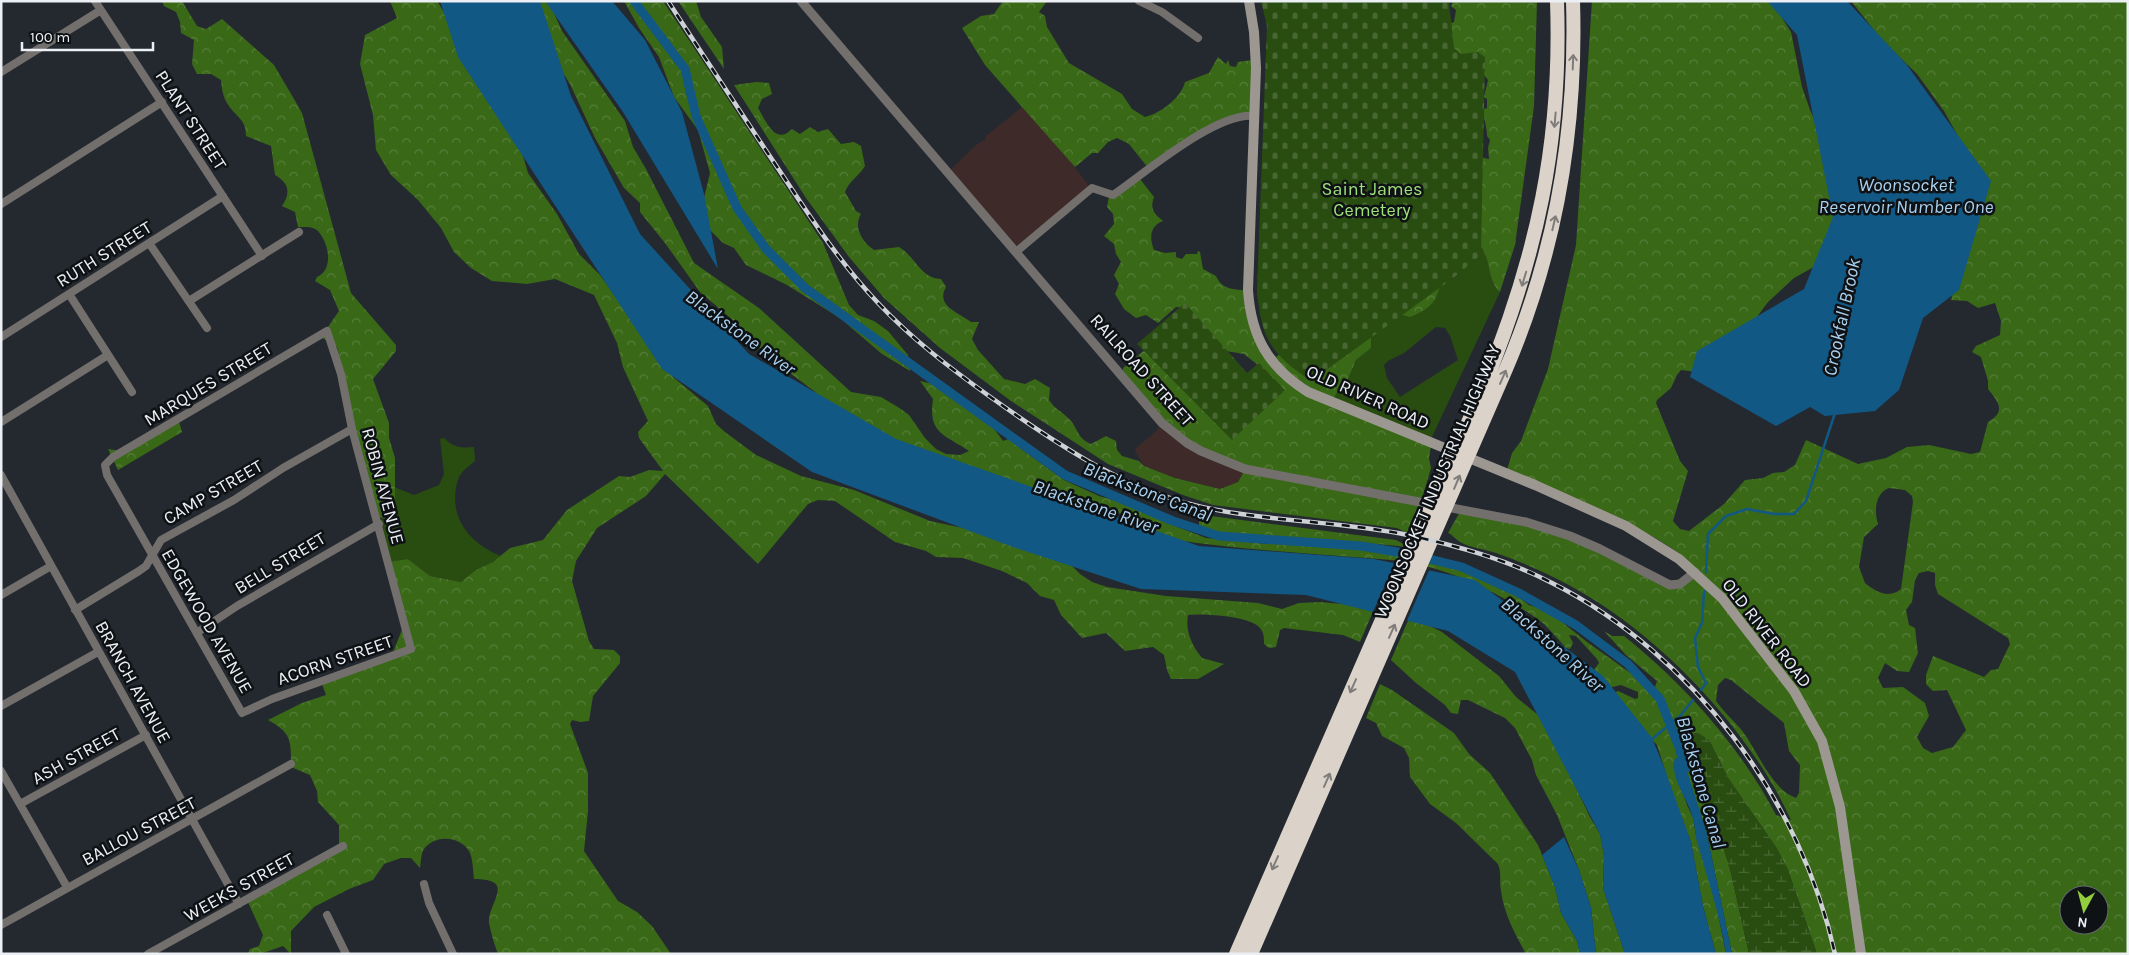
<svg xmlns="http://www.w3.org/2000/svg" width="2129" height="955" viewBox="0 0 2129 955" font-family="Karla,sans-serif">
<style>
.commercial{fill:#3e2a29}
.grass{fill:#294d10;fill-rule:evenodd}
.forest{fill:url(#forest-crowns);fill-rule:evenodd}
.wetland{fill:url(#wetland-marsh)}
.cemetery{fill:url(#cemetery-stones)}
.water{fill:#125884}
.pier{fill:#242930}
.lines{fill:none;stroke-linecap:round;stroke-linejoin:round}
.stream{stroke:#125884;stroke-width:2.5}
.canal{stroke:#125884;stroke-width:9}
.minor{stroke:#736f6c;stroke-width:8}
.tertiary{stroke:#736f6c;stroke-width:9}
.secondary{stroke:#9d9792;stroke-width:10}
.motorway{stroke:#dbd2ca;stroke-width:14}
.rail-casing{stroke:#ced2d6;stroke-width:4.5}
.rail{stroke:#0f1215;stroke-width:2.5;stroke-dasharray:8;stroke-linecap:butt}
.oneway{stroke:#7f7c79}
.labels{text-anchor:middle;stroke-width:5;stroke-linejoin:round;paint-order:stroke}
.street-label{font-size:18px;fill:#ecf0f4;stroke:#0f1215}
.park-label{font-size:18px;fill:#9fe27a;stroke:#0f1215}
.water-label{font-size:19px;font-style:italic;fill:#a9d1f0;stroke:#0f1215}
</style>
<defs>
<pattern id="forest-crowns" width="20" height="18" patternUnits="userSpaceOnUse" patternTransform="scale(1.25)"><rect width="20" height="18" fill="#396817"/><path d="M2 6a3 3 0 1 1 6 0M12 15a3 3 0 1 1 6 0" fill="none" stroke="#567e39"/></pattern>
<pattern id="wetland-marsh" width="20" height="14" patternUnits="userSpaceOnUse" patternTransform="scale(1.25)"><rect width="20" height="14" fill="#294d10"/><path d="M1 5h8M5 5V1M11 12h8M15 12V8" fill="none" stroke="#486733"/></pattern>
<pattern id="cemetery-stones" width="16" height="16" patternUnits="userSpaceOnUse" patternTransform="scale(1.25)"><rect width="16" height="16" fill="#294d10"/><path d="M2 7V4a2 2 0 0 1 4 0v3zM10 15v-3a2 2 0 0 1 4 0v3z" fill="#486733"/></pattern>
</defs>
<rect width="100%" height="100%" fill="#242930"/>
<!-- commercial -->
<path class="commercial" d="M1022,107L1063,152L1090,187L1017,247L950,170L976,145L986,139V136Z
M1165,420L1209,452L1246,468L1238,482L1220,489L1175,478L1144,466L1135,451L1136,448L1154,433Z"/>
<!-- grass -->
<path class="grass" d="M1478,244C1492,256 1486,280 1500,292L1431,439L1334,398L1343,382L1348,379L1356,360L1371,348V328L1457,276ZM1436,327L1445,328L1450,336L1458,360L1400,397L1387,378L1384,365L1388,361L1404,353Z
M444,438C454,448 461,448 474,447L475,461C471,465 464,469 461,474C458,477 457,484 456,488C450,521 473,545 501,556C489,566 474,571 461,582L430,576L408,559L387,562L376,518L395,523L394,487L414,495L439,485L444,474L440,439Z"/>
<!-- forest -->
<path class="forest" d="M162,1H182L197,26L206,29L222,19L274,65L294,99L302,113L351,293L396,345V351L373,379L389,423V438L395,458V523L379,517L355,429L337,347L321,337L339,311L330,290L315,281L317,277C334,270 329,243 318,231C313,226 305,227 298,227L295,212L282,206C291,193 289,183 275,175L271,146L246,136C246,119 237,118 229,106C223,98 222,90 221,80L211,74H197L192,64L194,40L181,33L180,22L176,12L164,6Z
M390,1H437L455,30L523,156L528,173L557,214L579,254L600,275L673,377L708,406L716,424L725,432L756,455L801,476L854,490L930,521L982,532L1065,559L1080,574L1092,582L1107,587L1166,596L1258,603L1282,609L1299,603L1320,602L1375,607L1360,642L1343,635L1284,628L1280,630L1276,647L1269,648L1264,644C1264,637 1264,631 1258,626C1246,616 1203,613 1188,615C1185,631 1192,646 1202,658L1224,664L1198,679H1171L1167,670L1164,655L1153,647L1125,651L1106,633L1082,638L1061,615L1054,600L1040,596L1027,583L1002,571L963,558L936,557L926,551L895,542L835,501L818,500L808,504L758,564L665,474L646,496L597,528L576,561L572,581L589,641L594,649L614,650L620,656V663L593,696L589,721L580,722L572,720L570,724L588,773V811L584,851L618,901L637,912L652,926L671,954H498C494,944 491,933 489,923C487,903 518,879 474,879C473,871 473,858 469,851C460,836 435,834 424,849C421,853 421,862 420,868L411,858H401L384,864L373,880L349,889L314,907L291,931V954L283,946L260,954L248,953L250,949L259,946L263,935L247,900L339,850V825L318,802L317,791L310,775L291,767C291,741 292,733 268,720L302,703L326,695L322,684L392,655L405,622L387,562L408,559L430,576L461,582L476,570L493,562L510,548L543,540L567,510L619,476L630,477L649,470L663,471L639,438L638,432L648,421L623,367L617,343L594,295L555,279L527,284L492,281L471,268L454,252L441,228L418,200L391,175L376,150L373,115L360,64L365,35L397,18Z
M534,1L549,2L562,31L625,121L633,147L646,169L694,263L759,308L851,392L881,397L901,409L909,415L925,438L936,449L946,454L960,455L969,451C943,434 928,433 933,399L920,381L942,386L990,423L1003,441L1014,437L1020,448L1064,480L1099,496L1127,504L1167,523L1206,538L1268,544L1317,545L1407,555L1403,561C1325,554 1247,551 1170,539L1155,532L1142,520L1135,517L962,477L838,414L814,391L770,358L734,321L700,292L665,243L640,212V203L624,188L595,138L570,84L550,52Z
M624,1H663L823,243L849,305L858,315L874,321L888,331L908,355L910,371L882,354L840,318L787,285L746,265L734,248L723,243L705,225L700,214L710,173L698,130L674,97L659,57L639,28Z
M678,1H696L701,17L722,47L724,69Z
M1003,1H1047L1039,12L1045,16L1047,27L1069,63L1122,94L1132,109L1145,117C1161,113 1181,98 1185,82L1209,73L1218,57L1226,64L1228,60L1230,66L1236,67L1238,62L1252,60L1255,113L1210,129L1149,169L1129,144L1117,138L1108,142L1098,153H1092L1075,167L985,65L962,28L981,16L994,14Z
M1453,1H1537L1534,106L1515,245L1500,292C1486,280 1492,256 1478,244L1479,157L1489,159L1488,148L1490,140L1487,136C1487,126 1483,119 1484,109L1487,108V99L1484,97L1488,80L1481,71L1454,60L1446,25L1454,22L1456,10L1451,6Z
M1592,1H1771L1791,32L1802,87L1810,110L1827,146L1843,208L1819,264L1794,278L1768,302L1748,329L1706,373L1681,370L1677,375L1671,388L1657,400L1656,403L1680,461L1688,471L1673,521L1680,529L1689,531L1724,504L1745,480L1763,478L1773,473L1784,472L1795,465L1806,440L1858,464L1886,458L1907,447L1929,445L1971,454L1980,452L1988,422C2007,411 1998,402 1988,389V381L1981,357L1972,352L1976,346L2000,335L2001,321L1995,303L1978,308L1967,301L1951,300L1954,288L1959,138L1944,111L1917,74L1881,39L1851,1H2128V954H1817L1788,870L1776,847L1728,778L1709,740L1693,742L1731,873L1749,954H1732L1706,830L1673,765L1687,805L1693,818L1696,836L1712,884L1726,954H1716L1703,906L1691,842L1676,805L1657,745L1610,695L1618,691L1635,699L1638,698V692L1621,685L1608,688L1594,670L1599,663L1597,659L1576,636L1569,635L1573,643L1570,649L1566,648C1559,640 1552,632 1545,625C1523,605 1452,570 1423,566L1425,560L1461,569L1513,593L1529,605L1548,611L1587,642L1646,684L1655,687L1657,681L1626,655L1604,631L1612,636H1624C1684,684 1740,746 1776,815L1791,820C1752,734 1667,643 1586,595C1558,578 1527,564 1496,553C1485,549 1470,548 1460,542C1455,539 1453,535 1448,533L1461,510L1539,522L1663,580L1674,581L1691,575L1679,553L1657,539L1622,519L1507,470L1512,453L1521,441L1548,369L1576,245ZM1889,488L1905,490L1912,496L1913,502L1901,589C1889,599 1876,592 1865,583L1859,567L1864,537L1878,524C1874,511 1875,493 1889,488ZM1928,571L1935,573V585L1938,594L2008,638L2010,644L1998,669L1991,670L1984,677L1933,656L1926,675V684L1933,691L1947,690L1966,730L1953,747L1932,753L1923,748L1917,737L1929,716L1925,703L1903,687L1883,688L1878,678L1885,663L1897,671L1909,672L1918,653L1915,628L1909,625L1906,610L1912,602L1915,580L1919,573ZM1725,678L1731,680L1784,723L1789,751L1800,765L1799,793L1796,798C1770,789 1756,746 1739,727C1731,718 1723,711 1716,701L1718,685ZM2069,895H2099V925H2069Z
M756,82L769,83L772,94L762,99L758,108C766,121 775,146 792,129L800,134L810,127L818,132L828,129L841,144L854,142L861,146L865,166C859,176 849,181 845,192L856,211L861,214C853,227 862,242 874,250L899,247C915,256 921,279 941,279L946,287C935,306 959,313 971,322H979L972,339L978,350L1004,379L1025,384L1035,379L1050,388L1049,400C1056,410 1060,410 1067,417C1078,426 1076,438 1091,444L1106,436L1116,441L1117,450L1122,456L1139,461L1144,466L1175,478L1220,489L1238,482L1246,468C1217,456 1189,443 1166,421C1150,406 1137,388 1123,371V368L1158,339L1208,396L1268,373L1244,354L1226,351L1186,308L1176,307L1158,323L1146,315L1136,318L1124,309L1115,294L1119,284L1114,275L1121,262L1116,254L1114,244L1104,236L1114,224L1113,214L1107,207L1110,191L1117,190L1140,179L1154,197C1150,209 1153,213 1163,221C1150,226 1149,237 1154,250L1165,253L1176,252V257L1182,259L1186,254H1197L1198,251L1200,252L1203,269L1216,276C1222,291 1237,289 1251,291C1255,314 1259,340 1276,357L1294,343L1440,285C1436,304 1427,310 1410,317L1387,311L1371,328V348L1356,360L1348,379L1343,382L1334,398L1432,440L1429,458L1431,468L1423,495L1407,533L1397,528L1213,505L1183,495L1108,464L1011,401L940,348L884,298L849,257L806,198L734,85Z
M178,418L182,432L118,470L108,449L122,451Z
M1211,516L1396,540L1409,547C1373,544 1337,540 1301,538C1267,536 1231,539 1199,526V521Z
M1410,616L1442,632L1499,676L1516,697L1543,719L1590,817L1600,834L1604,856L1603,888L1625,954H1596L1591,908L1579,870L1557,815L1536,775L1532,760L1515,728L1505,718L1468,700H1461L1458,714L1451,713L1445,705L1416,683L1391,660Z
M1380,684L1392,690L1454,733L1469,754L1490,773L1538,845L1555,887L1561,913L1577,941L1580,954H1526C1515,934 1504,914 1501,891C1499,882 1502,874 1498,864L1456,823L1430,804L1410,777L1409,758L1404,748L1382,736L1376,723L1366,718Z"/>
<!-- wetland -->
<path class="wetland" d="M1697,732L1709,740L1728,778L1776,847L1788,870L1817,954H1749L1731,873L1696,759L1693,742L1694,733Z"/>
<!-- cemetery -->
<path class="cemetery" d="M1261,1H1449L1454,48L1461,54L1478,52L1485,57L1481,252L1477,258L1456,276L1311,381C1270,353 1262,340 1257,291L1267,26Z
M1185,303L1247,373L1259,363L1285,390L1232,440L1137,344Z"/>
<!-- water -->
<path class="water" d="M440,1H540L571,96L640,234L749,354L896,439L1199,546L1374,559L1475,580L1603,676L1652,738L1664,767L1691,842L1703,906L1716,954H1625L1603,888L1604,856L1600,834L1515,672L1448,631L1306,595L1141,589L1013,547L812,472L662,369L458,57Z
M545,1H612L645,40L682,112L704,194L718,269L623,112Z
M1767,1H1847L1907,65L1991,181L1959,290L1923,318L1899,390L1875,411L1825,416L1810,407L1776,426L1690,377L1697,351L1804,289L1833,217L1797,35Z
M1675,758L1683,759L1706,830L1732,954H1726C1720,914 1707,877 1696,838C1695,832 1695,825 1693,819C1689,800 1669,778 1675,758Z
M1564,837L1579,870L1591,908L1596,954H1580L1577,941L1561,913L1555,887L1542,855Z"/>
<!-- pier -->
<path class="pier" d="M1396,561L1430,568L1406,623L1372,614Z"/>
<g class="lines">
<!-- stream -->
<path class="stream" d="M1706,572L1708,534L1726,516L1747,509L1774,514H1794L1806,501L1835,413
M1701,690L1706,683L1698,667L1695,638L1702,623L1704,591
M1652,739L1680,716L1693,700"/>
<!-- canal -->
<path class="canal" d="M634,1L685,69L696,116L737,208L766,249L805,288L1065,475L1173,521L1219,536L1361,546L1409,554L1462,567L1519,593L1576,625L1628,664L1660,699L1679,747L1685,769"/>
<!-- minor -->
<path class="minor" d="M95,1L262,256
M1139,1L1162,12L1198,38
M1,72L101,10
M1,204L162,102
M149,243L207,328
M1016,252L1092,188L1113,195C1145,173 1216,112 1254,116
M69,294L132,392
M189,301L299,232
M327,331L341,374L352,429L411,649L272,699L242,713L107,475L105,465L113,457Z
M1,337L223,196
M1,422L108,355
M1,475L239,904
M1,595L51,566
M75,610L139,571L146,566L161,540L234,500L283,468L352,429
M198,632L237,606L379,524
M1,706L98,652
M1,771L67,887
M20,804L146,735
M424,884L429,903L453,954
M327,915L346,954
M1,925L291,764
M148,954L343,846"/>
<!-- tertiary -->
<path class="tertiary" d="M801,1L1162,423L1187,443L1201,451L1245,469L1526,522L1570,536L1600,549L1670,585L1680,584L1695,572"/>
<!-- secondary -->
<path class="secondary" d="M1249,1L1254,32L1256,68L1248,290C1251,336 1268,367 1308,392L1535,485L1626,526L1679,559L1722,598L1794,691L1822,741L1840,807L1861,954"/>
<!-- motorway -->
<path class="motorway" d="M1236,954L1484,386C1537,256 1562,142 1557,1
M1251,954L1506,369C1556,252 1577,129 1573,1"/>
<defs>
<path id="rail" d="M668,1C700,51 733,100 765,149C801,202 834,257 879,304C912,339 950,368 989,396C1024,421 1059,445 1097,466C1134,486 1176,503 1217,510C1280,522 1345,522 1408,535C1457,546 1506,559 1552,583C1693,654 1801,800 1835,954"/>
</defs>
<!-- rail casing -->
<use href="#rail" class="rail-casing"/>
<!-- rail -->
<use href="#rail" class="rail"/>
</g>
<!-- one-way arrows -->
<defs><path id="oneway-shaft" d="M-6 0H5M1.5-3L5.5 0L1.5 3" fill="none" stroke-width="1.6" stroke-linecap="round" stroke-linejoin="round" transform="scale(1.25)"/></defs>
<g class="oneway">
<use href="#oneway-shaft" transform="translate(1573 62) rotate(-88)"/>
<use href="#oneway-shaft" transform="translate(1555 120) rotate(95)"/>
<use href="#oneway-shaft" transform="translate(1554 223) rotate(-77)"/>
<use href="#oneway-shaft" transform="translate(1524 279) rotate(107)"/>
<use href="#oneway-shaft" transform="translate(1503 377) rotate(-66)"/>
<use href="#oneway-shaft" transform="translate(1457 482) rotate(-67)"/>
<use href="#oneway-shaft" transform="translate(1392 631) rotate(-66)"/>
<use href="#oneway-shaft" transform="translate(1353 686) rotate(114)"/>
<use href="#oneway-shaft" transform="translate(1327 780) rotate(-66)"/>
<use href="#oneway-shaft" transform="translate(1275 863) rotate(114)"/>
</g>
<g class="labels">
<!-- street labels -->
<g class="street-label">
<text transform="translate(191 120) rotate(57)" y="6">PLANT STREET</text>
<text transform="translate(104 254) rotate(-32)" y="6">RUTH STREET</text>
<text transform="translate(1142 370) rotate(48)" y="6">RAILROAD STREET</text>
<text transform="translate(208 384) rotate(-31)" y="6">MARQUES STREET</text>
<text transform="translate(1368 397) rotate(24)" y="6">OLD RIVER ROAD</text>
<text transform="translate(1437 481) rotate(-67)" y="6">WOONSOCKET INDUSTRIAL HIGHWAY</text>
<text transform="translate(383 486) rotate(75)" y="6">ROBIN AVENUE</text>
<text transform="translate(213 492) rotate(-30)" y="6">CAMP STREET</text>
<text transform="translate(280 563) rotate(-31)" y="6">BELL STREET</text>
<text transform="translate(207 621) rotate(60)" y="6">EDGEWOOD AVENUE</text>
<text transform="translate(1767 633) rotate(52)" y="6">OLD RIVER ROAD</text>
<text transform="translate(335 660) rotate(-19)" y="6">ACORN STREET</text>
<text transform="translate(133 682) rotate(61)" y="6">BRANCH AVENUE</text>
<text transform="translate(76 756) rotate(-29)" y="6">ASH STREET</text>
<text transform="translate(139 831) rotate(-28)" y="6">BALLOU STREET</text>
<text transform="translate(239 887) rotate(-29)" y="6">WEEKS STREET</text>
</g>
<!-- park labels -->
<g class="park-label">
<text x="1372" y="195">Saint James<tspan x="1372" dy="21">Cemetery</tspan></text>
</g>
<!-- water labels -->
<g class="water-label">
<text x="1906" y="191">Woonsocket<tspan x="1906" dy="22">Reservoir Number One</tspan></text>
<text transform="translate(1841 317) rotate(-78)" y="7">Crookfall Brook</text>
<text transform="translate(741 332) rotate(36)" y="7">Blackstone River</text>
<text transform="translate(1148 491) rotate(21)" y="7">Blackstone Canal</text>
<text transform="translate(1096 506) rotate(19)" y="7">Blackstone River</text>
<text transform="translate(1553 644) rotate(42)" y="7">Blackstone River</text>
<text transform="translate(1702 782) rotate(74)" y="7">Blackstone Canal</text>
</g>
</g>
<!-- border -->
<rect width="2129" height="955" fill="none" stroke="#ecf0f4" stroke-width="5"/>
<!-- north arrow -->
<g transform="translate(2084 910) rotate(187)"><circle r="24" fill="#0f1215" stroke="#676b6e"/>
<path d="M0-4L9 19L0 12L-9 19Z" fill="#92cd3e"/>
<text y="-8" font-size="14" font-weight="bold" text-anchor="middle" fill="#ecf0f4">N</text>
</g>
<!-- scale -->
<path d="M22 42v8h131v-8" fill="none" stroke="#ecf0f4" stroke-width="2.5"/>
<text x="30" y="42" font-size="15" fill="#ecf0f4" stroke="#0f1215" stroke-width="4" paint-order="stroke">100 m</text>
</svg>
